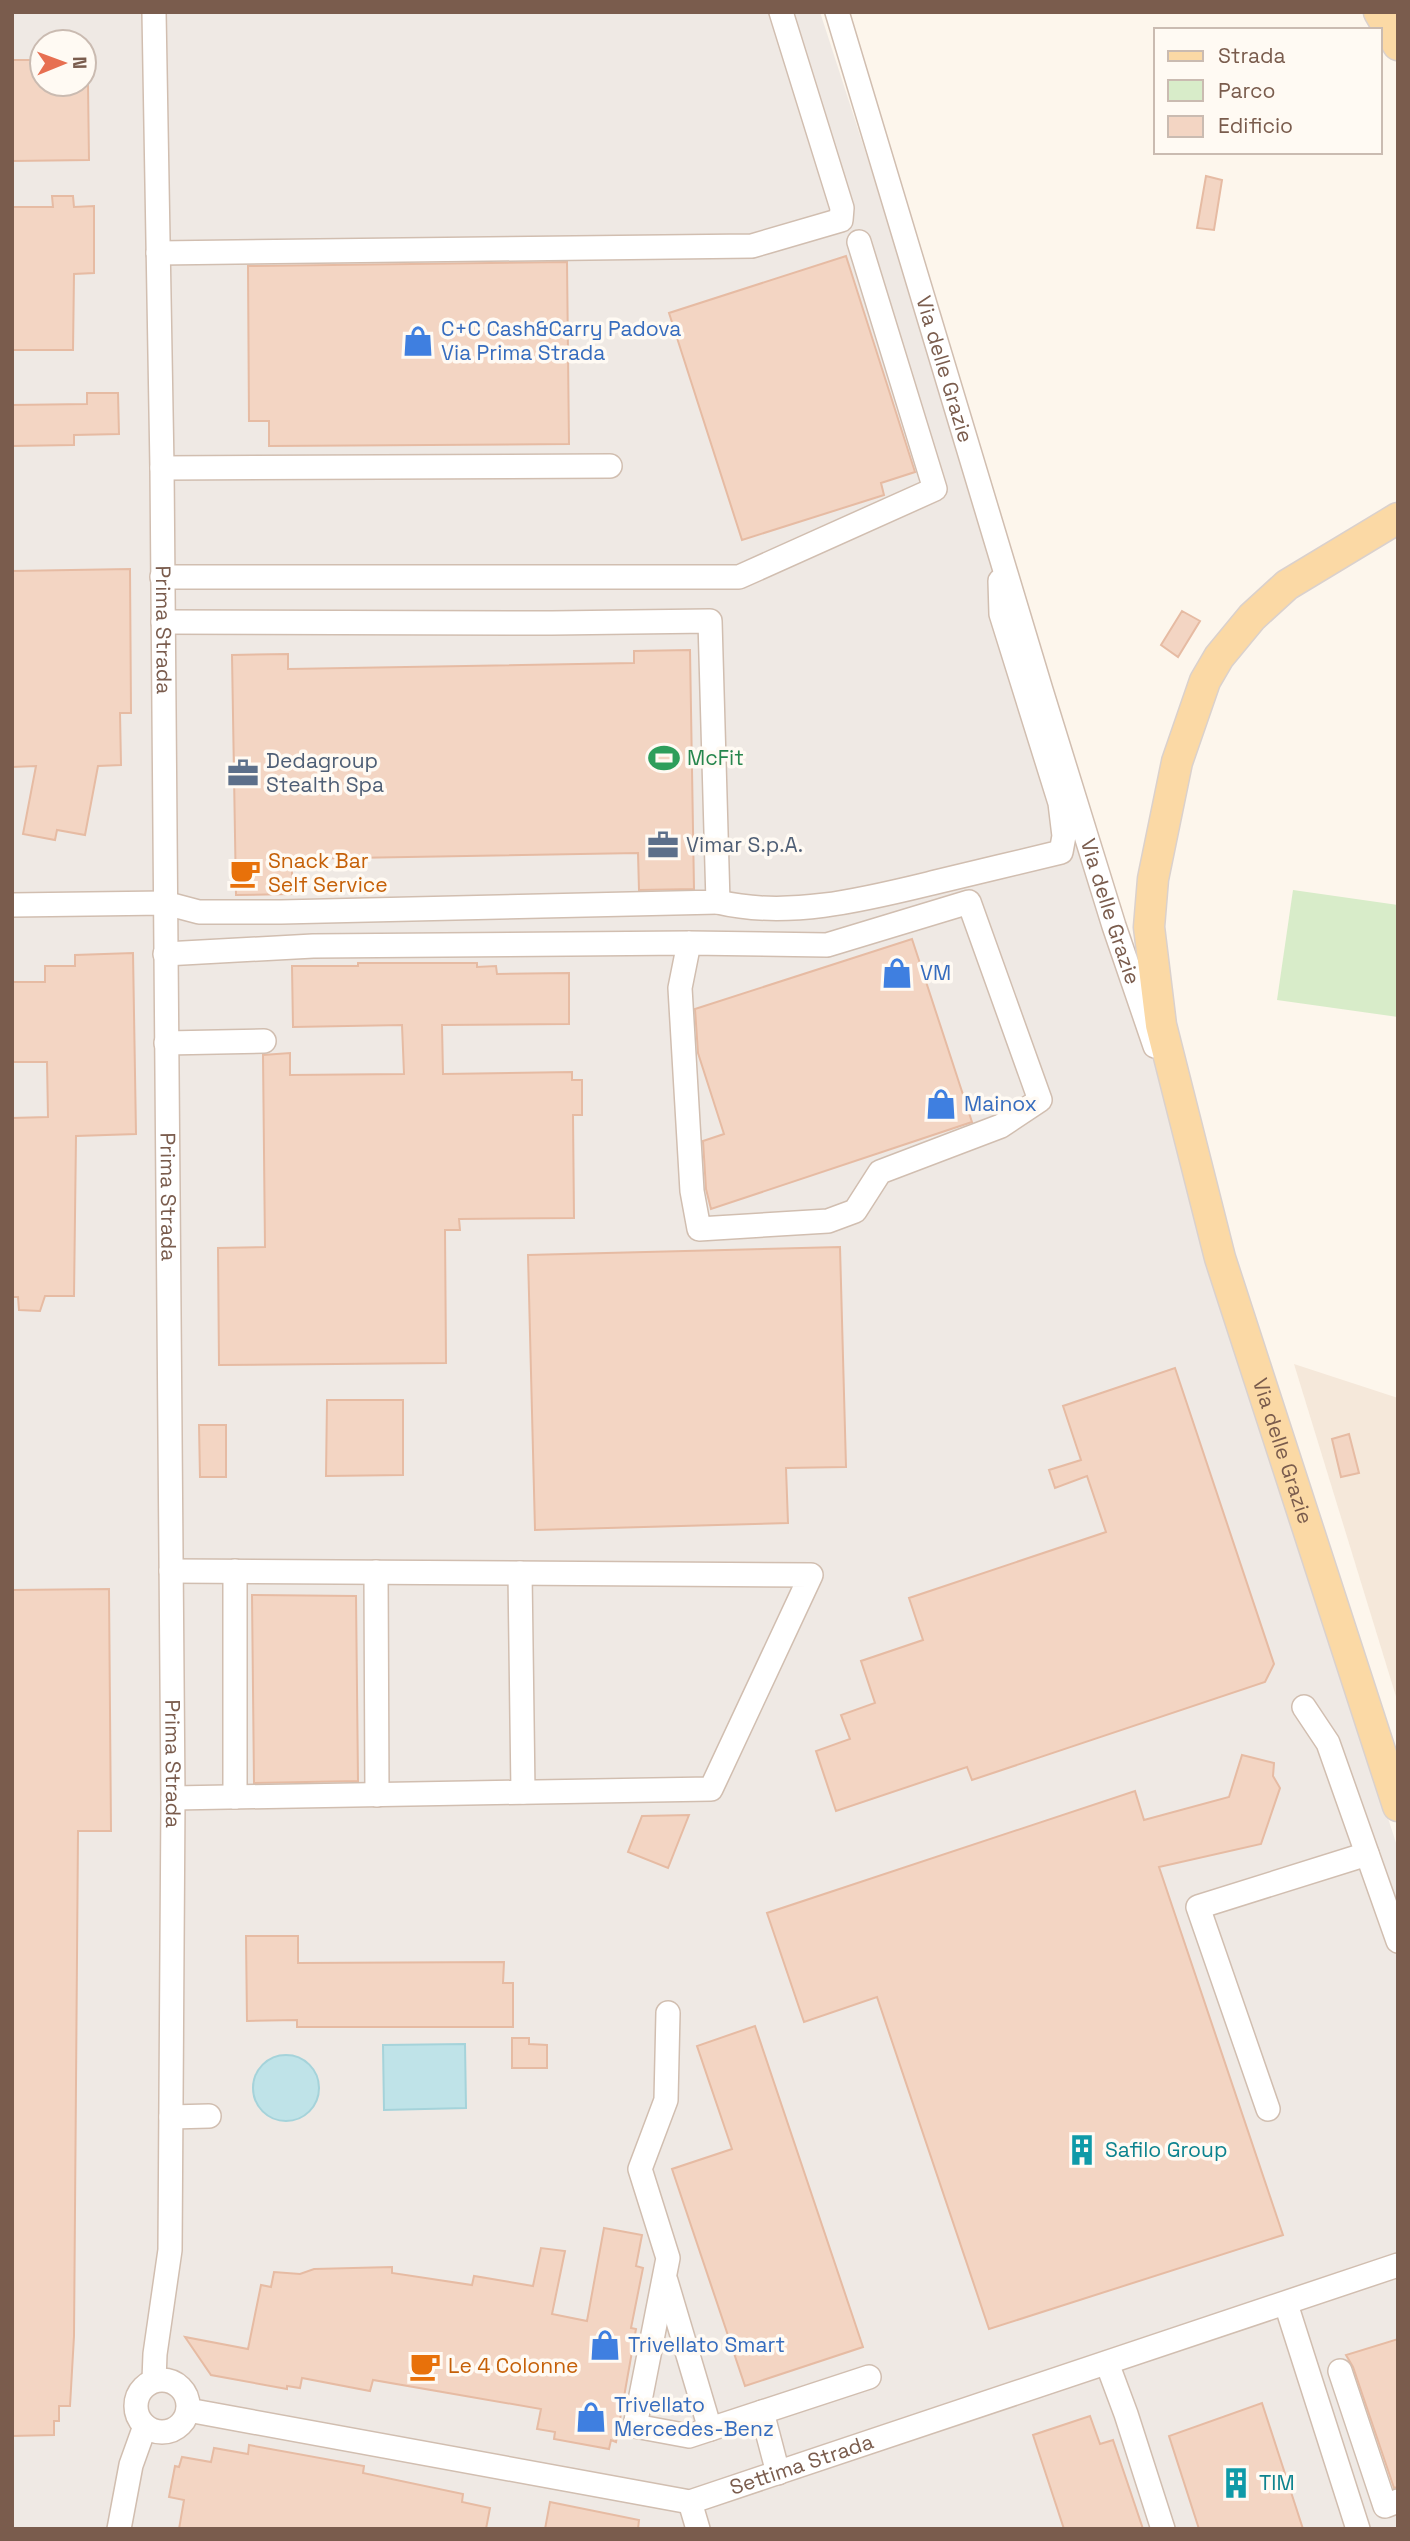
<svg xmlns="http://www.w3.org/2000/svg" width="1410" height="2541" viewBox="0 0 1410 2541" font-family="'Space Grotesk',sans-serif">
<style>
.residential{fill:#f5e8da}
.industrial{fill:#efe9e4;fill-rule:evenodd}
.green{fill:#d8ecc9}
.water{fill:#bfe3e8;stroke:#a5d3da;stroke-width:2}
.building{fill:#f3d5c3;stroke:#e6bba3;stroke-width:2}
.lines{fill:none;stroke-linecap:round;stroke-linejoin:round}
.minor-casing{stroke:#d1beb0;stroke-width:26}
.major-casing{stroke:#dad1cd;stroke-width:33}
.minor{stroke:#fff;stroke-width:23}
.major{stroke:#fbd9a5;stroke-width:30}
.labels{text-anchor:middle;stroke-width:7;stroke-linejoin:round;paint-order:stroke}
.shop-label{font-size:21px;fill:#366cbe;stroke:#fffaf3;text-anchor:start}
.street-label{font-size:21px;fill:#7a5c4d;stroke:#fffaf3}
.leisure-label{font-size:21px;fill:#27864d;stroke:#fffaf3;text-anchor:start}
.service-label{font-size:21px;fill:#4e5e75;stroke:#fffaf3;text-anchor:start}
.food-label{font-size:21px;fill:#c56008;stroke:#fffaf3;text-anchor:start}
.culture-label{font-size:21px;fill:#0d838f;stroke:#fffaf3;text-anchor:start}
</style>
<rect width="100%" height="100%" fill="#fdf6ec"/>
<!-- residential -->
<path class="residential" d="M1294,1364L1398,1398V1703Z"/>
<!-- industrial -->
<path class="industrial" d="M12,12H820L1157,1051L1227,1322L1398,1849V2529H12ZM42,42H84V84H42Z"/>
<!-- green -->
<path class="green" d="M1293,890L1398,905V1017L1277,1000Z"/>
<!-- water -->
<path class="water" d="M465,2044L466,2108L384,2110L383,2045Z
M253 2088a33 33 0 1 1 66 0a33 33 0 1 1-66 0Z"/>
<!-- building -->
<path class="building" d="M12,60H42V84H88L89,160L12,161Z
M1206,176L1222,180L1214,230L1197,228Z
M52,196H73L74,207L94,206V273L74,274L73,350H12V207H53Z
M846,256L915,472L881,483L884,495L742,540L669,313Z
M567,262L569,444L269,446V421H249L248,266Z
M87,393H118L119,434L74,435V445L12,446V405L87,404Z
M130,569L131,713H120L121,765L98,766L85,835L57,830L55,840L23,834L36,766L12,767V571Z
M1182,611L1200,621L1178,657L1161,645Z
M690,650L694,889L639,890L638,853L292,859V894L236,895L232,655L288,654V669L634,663V651Z
M912,939L972,1122L711,1209L706,1189L703,1141L724,1134L698,1053L695,1009Z
M133,953L136,1134L76,1136L74,1296H45L40,1311L19,1310L18,1297H12V1118L48,1117L47,1062H12V982H45V966H75V955Z
M358,963H477V967L496,966L497,974L569,973V1024L442,1025L443,1074L572,1072V1080H582V1115H573L574,1218L459,1219L460,1230H445L446,1363L219,1365L218,1248L265,1247L263,1055L290,1053V1075L404,1074L402,1025L293,1027L292,966H358Z
M840,1247L846,1467L786,1468L788,1523L535,1530L528,1255Z
M1175,1368L1274,1664L1265,1682L972,1780L967,1767L836,1811L816,1751L850,1739L841,1715L875,1703L861,1661L923,1640L909,1598L1106,1532L1087,1476L1055,1488L1049,1470L1081,1460L1063,1406Z
M327,1400H403V1475L326,1476Z
M199,1425H226V1477H200Z
M1349,1434L1359,1473L1341,1477L1332,1439Z
M109,1589L111,1831H78L74,2336L70,2406H59V2421H54V2435L12,2436V1590Z
M252,1595L356,1596L358,1781L254,1783Z
M1242,1755L1274,1763L1273,1776L1280,1788L1261,1844L1159,1867L1283,2235L989,2329L877,1997L804,2022L767,1913L1135,1791L1144,1820L1229,1797Z
M689,1815L668,1868L628,1852L642,1816Z
M246,1936H298V1963L504,1962L503,1983H513V2027H297V2020L247,2021Z
M755,2026L863,2347L745,2386L672,2169L732,2149L697,2046Z
M512,2038H529V2044L547,2045V2068H512Z
M604,2228L642,2235L636,2266L643,2268L631,2328L636,2329L616,2442L611,2440L609,2449L554,2439L555,2432L537,2429L541,2409L373,2380L370,2391L302,2378L300,2388L287,2386V2389L211,2375L185,2337L248,2349L261,2285L271,2287L274,2272L300,2274L314,2269L392,2267V2273L472,2285L474,2276L533,2286L541,2248L565,2251L552,2314L587,2321Z
M1398,2339V2487L1394,2488L1353,2367L1346,2355Z
M1262,2403L1303,2529H1199L1169,2436Z
M1090,2416L1100,2444L1113,2440L1143,2529H1064L1033,2435Z
M249,2445L364,2466L363,2473L463,2494L462,2502L490,2508L486,2529H179L184,2500L169,2497L175,2466L179,2467L182,2457L211,2462L214,2448L248,2454Z
M550,2502L639,2520L638,2529H545Z"/>
<g class="lines">
<defs>
<g id="minor">
<path id="s1" d="M154,12L162,468L173,1798L170,2250L155,2354L154,2380"/>
<path id="s2" d="M837,12L1041,690L1114,926L1155,1046"/>
<path d="M158,253L752,246L841,220L842,208L781,12"/>
<path d="M162,468L610,466"/>
<path d="M162,577H739L935,489L859,242"/>
<path d="M718,902C789,919 866,899 936,882C978,872 1019,862 1061,852L1064,836L1060,803L1001,614L1000,581"/>
<path d="M12,905L165,903L199,912H281L718,902L710,621L552,623L163,622"/>
<path d="M165,954L313,946L689,943L827,945L969,902L1040,1100L1001,1126L880,1172L855,1211L828,1221L699,1229L692,1191L680,988L689,943"/>
<path d="M166,1043L264,1041"/>
<path d="M171,1571L811,1575L711,1789L173,1798"/>
<path d="M376,1572L377,1795"/>
<path d="M520,1573L523,1792"/>
<path d="M1304,1707L1328,1743L1398,1941"/>
<path d="M235,1797V1571"/>
<path d="M668,2013L666,2100L640,2169L668,2258L635,2426L689,2436L869,2377"/>
<path d="M1268,2109L1198,1907L1367,1854"/>
<path d="M171,2117L209,2116"/>
<path d="M666,2281L710,2429"/>
<path d="M1286,2304L1358,2529"/>
<path d="M1107,2363L1126,2414L1163,2529"/>
<path d="M1340,2371L1385,2506L1398,2501"/>
<circle cx="162" cy="2406" r="26"/>
<path id="s3" d="M188,2410L690,2502L1398,2265"/>
<path d="M762,2412L778,2473"/>
<path d="M690,2502L698,2529"/>
<path d="M119,2529L131,2465L145,2426"/>
</g>
<g id="major">
<path d="M1379,12L1398,45"/>
<path id="s4" d="M1398,518L1287,585L1252,617L1219,657L1205,681L1177,762L1153,879L1149,927L1161,1025L1220,1258L1398,1806"/>
</g>
</defs>
<!-- minor casing -->
<use href="#minor" class="minor-casing"/>
<!-- major casing -->
<use href="#major" class="major-casing"/>
<!-- minor -->
<use href="#minor" class="minor"/>
<!-- major -->
<use href="#major" class="major"/>
</g>
<!-- icons -->
<defs>
<symbol id="shop-bare" viewBox="-9 -9 18 18"><path d="M-5-2.5h2.3a2.7 3.5 0 0 1 5.4 0H5L5.5 6h-11ZM-1.5-2.5h3a1.5 2.3 0 0 0-3 0Z" fill="#3f7fe0" stroke="#fffaf3" stroke-width="2.5" paint-order="stroke"/></symbol>
<symbol id="stadium-bare" viewBox="-9 -9 18 18"><path d="M0-5a6.5 5 0 1 0 0 10a6.5 5 0 1 0 0-10ZM-3.5-1.8h7v3.6h-7Z" fill="#2e9e5b" stroke="#fffaf3" stroke-width="2.5" paint-order="stroke"/></symbol>
<symbol id="office-bare" viewBox="-9 -9 18 18"><path d="M-6-3h4V-5.5h4V-3h4V5H-6ZM-1-4.5V-3h2v-1.5ZM-6 0V1H6V0Z" fill="#5c6f8a" stroke="#fffaf3" stroke-width="2.5" paint-order="stroke"/></symbol>
<symbol id="cafe-bare" viewBox="-9 -9 18 18"><path d="M-5.5-4.5H6V0H3Q3 3.5 0 3.5H-2.5Q-5.5 3.5-5.5 0ZM3-3.2v2h1.7v-2ZM-6 4.5H4V6H-6Z" fill="#e8710a" stroke="#fffaf3" stroke-width="2.5" paint-order="stroke"/></symbol>
<symbol id="building-bare" viewBox="-9 -9 18 18"><path d="M-4-6H4V6H1V3H-1V6H-4ZM-2.5-4.3h1.7v1.8h-1.7ZM.8-4.3h1.7v1.8H.8ZM-2.5-1h1.7V.8h-1.7ZM.8-1h1.7V.8H.8Z" fill="#0f9aa8" stroke="#fffaf3" stroke-width="2.5" paint-order="stroke"/></symbol>
</defs>
<g fill-rule="evenodd">
<use href="#shop-bare" x="396" y="319" width="44" height="44"/>
<use href="#stadium-bare" x="642" y="736" width="44" height="44"/>
<use href="#office-bare" x="221" y="751" width="44" height="44"/>
<use href="#office-bare" x="641" y="823" width="44" height="44"/>
<use href="#cafe-bare" x="223" y="851" width="44" height="44"/>
<use href="#shop-bare" x="875" y="951" width="44" height="44"/>
<use href="#shop-bare" x="919" y="1082" width="44" height="44"/>
<use href="#building-bare" x="1060" y="2128" width="44" height="44"/>
<use href="#shop-bare" x="583" y="2323" width="44" height="44"/>
<use href="#cafe-bare" x="403" y="2344" width="44" height="44"/>
<use href="#shop-bare" x="569" y="2395" width="44" height="44"/>
<use href="#building-bare" x="1214" y="2461" width="44" height="44"/>
</g>
<g class="labels">
<!-- shop labels -->
<g class="shop-label">
<text x="441" y="336">C+C Cash&amp;Carry Padova<tspan x="441" dy="24">Via Prima Strada</tspan></text>
<text x="920" y="980">VM</text>
<text x="964" y="1111">Mainox</text>
<text x="628" y="2352">Trivellato Smart</text>
<text x="614" y="2412">Trivellato<tspan x="614" dy="24">Mercedes-Benz</tspan></text>
</g>
<!-- street labels -->
<g class="street-label">
<text dy="7" stroke="none"><textPath href="#s2" startOffset="373">Via delle Grazie</textPath></text>
<text dy="7" stroke="none"><textPath href="#s1" startOffset="618">Prima Strada</textPath></text>
<text dy="7" stroke="none"><textPath href="#s2" startOffset="940">Via delle Grazie</textPath></text>
<text dy="7" stroke="none"><textPath href="#s1" startOffset="1185">Prima Strada</textPath></text>
<text dy="7" stroke="none"><textPath href="#s4" startOffset="1052">Via delle Grazie</textPath></text>
<text dy="7" stroke="none"><textPath href="#s1" startOffset="1752">Prima Strada</textPath></text>
<text dy="7" stroke="none"><textPath href="#s3" startOffset="628">Settima Strada</textPath></text>
</g>
<!-- leisure labels -->
<g class="leisure-label">
<text x="687" y="765">McFit</text>
</g>
<!-- service labels -->
<g class="service-label">
<text x="266" y="768">Dedagroup<tspan x="266" dy="24">Stealth Spa</tspan></text>
<text x="686" y="852">Vimar S.p.A.</text>
</g>
<!-- food labels -->
<g class="food-label">
<text x="268" y="868">Snack Bar<tspan x="268" dy="24">Self Service</tspan></text>
<text x="448" y="2373">Le 4 Colonne</text>
</g>
<!-- culture labels -->
<g class="culture-label">
<text x="1105" y="2157">Safilo Group</text>
<text x="1259" y="2490">TIM</text>
</g>
</g>
<!-- border -->
<rect width="1410" height="2541" fill="none" stroke="#7a5c4d" stroke-width="28"/>
<!-- legend -->
<rect x="1154" y="28" width="228" height="126" fill="#fffaf3" stroke="#cabbb1" stroke-width="2"/>
<rect x="1168" y="51" width="35" height="10" fill="#fbd9a5" stroke="#cabbb1" stroke-width="2"/>
<text x="1218" y="63" font-size="21" fill="#7a5c4d">Strada</text>
<rect x="1168" y="80" width="35" height="21" fill="#d8ecc9" stroke="#cabbb1" stroke-width="2"/>
<text x="1218" y="98" font-size="21" fill="#7a5c4d">Parco</text>
<rect x="1168" y="116" width="35" height="21" fill="#f3d5c3" stroke="#cabbb1" stroke-width="2"/>
<text x="1218" y="133" font-size="21" fill="#7a5c4d">Edificio</text>
<!-- north arrow -->
<g transform="translate(63 63) rotate(89)"><circle r="33" fill="#fffaf3" stroke="#cabbb1" stroke-width="2"/>
<path d="M0-5L12 26L0 18L-12 26Z" fill="#e76f51"/>
<text y="-10" font-size="19" font-weight="bold" text-anchor="middle" fill="#7a5c4d">N</text>
</g>
</svg>
